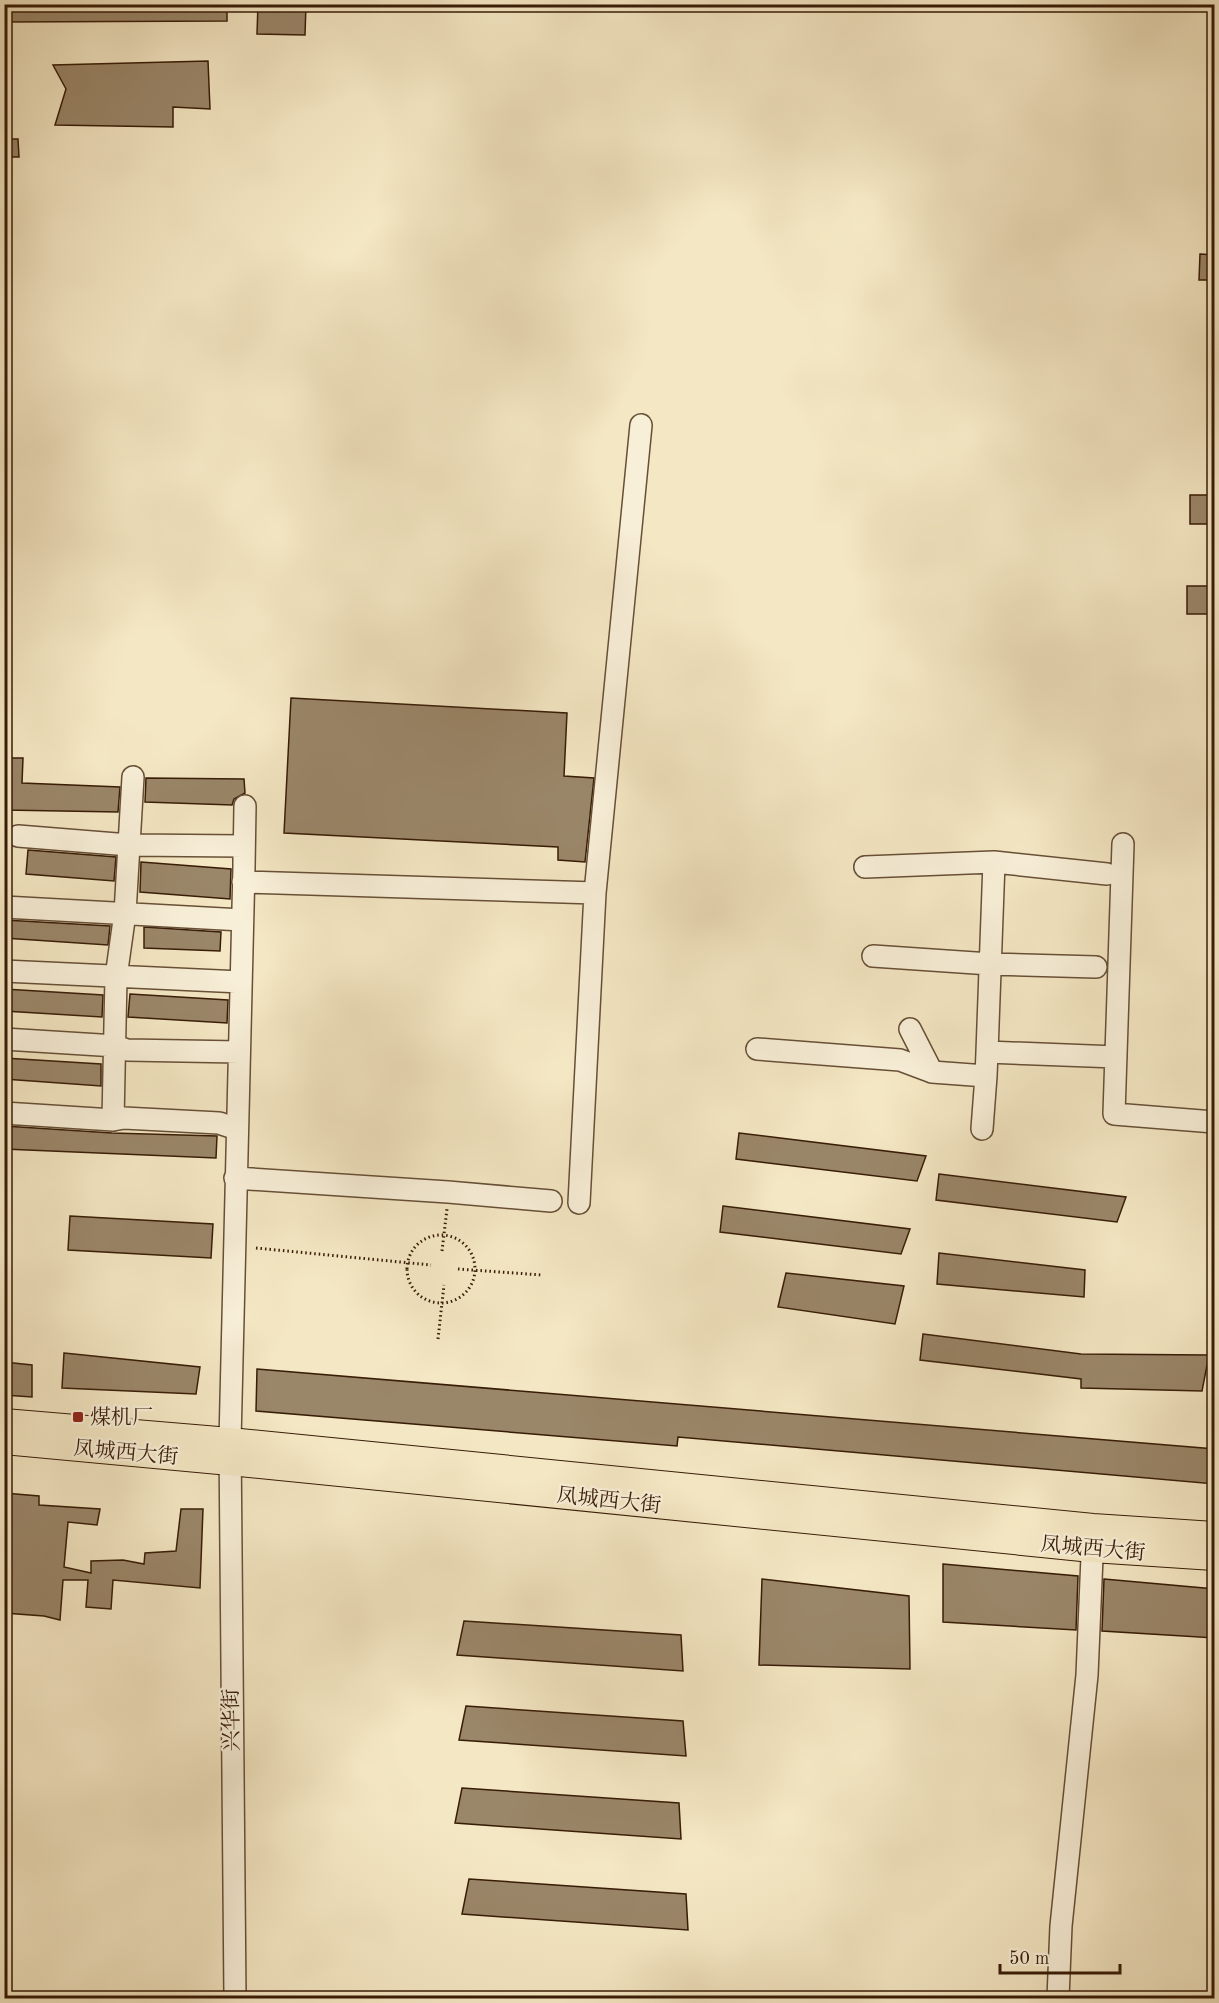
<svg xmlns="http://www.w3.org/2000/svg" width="1219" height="2003" viewBox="0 0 1219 2003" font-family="'Old Standard TT','Noto Serif SC',serif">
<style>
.building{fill:#9a8669;stroke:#381c07;stroke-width:1.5}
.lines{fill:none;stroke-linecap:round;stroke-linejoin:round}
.minor-casing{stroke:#674f36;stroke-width:24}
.major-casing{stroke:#381c07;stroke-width:28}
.path{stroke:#381c07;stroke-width:3;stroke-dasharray:1.5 3;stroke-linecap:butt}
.minor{stroke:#f8efd8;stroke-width:21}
.major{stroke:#f4e7c3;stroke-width:26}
.poi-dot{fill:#8f2418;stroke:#f8efd8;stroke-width:2}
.labels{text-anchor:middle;stroke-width:4.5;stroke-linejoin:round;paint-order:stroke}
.poi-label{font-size:21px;fill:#381c07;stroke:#f8efd8;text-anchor:start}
.street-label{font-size:21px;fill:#381c07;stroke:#f8efd8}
</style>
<rect width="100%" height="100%" fill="#f4e7c3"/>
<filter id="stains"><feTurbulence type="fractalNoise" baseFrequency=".00333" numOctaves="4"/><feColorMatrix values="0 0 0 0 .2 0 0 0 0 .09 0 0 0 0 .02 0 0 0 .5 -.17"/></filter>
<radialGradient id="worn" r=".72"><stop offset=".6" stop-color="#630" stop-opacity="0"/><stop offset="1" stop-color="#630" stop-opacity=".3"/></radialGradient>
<!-- building -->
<path class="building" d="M4,4H227V21L4,22Z
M258,4H306L305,35L257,34Z
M208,61L210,109L173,107V127L55,125L66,89L53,65Z
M4,139H18L19,157H4Z
M1200,254L1215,255V280H1199Z
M1190,495H1215V524H1190Z
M1187,586H1215V614H1187Z
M291,698L567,713L564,776L594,778L585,862L558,860V847L284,833Z
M4,758H23L22,783L120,787L118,812L4,810Z
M146,778L244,779L245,793L234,799L232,805L145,802Z
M28,850L116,857L114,881L26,874Z
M141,862L231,869L230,899L140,892Z
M4,920L110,926L108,945L4,938Z
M144,927L221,932L220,951L144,948Z
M4,989L103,995L102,1017L4,1011Z
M130,994L228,1000L227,1023L128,1017Z
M4,1058L101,1064V1086L4,1079Z
M4,1126L112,1133L217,1136L216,1158L4,1149Z
M739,1133L926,1156L917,1181L736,1159Z
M939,1174L1126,1197L1117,1222L936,1200Z
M723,1206L910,1229L901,1254L720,1232Z
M70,1216L213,1224L211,1258L68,1250Z
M939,1253L1085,1270L1084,1297L937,1284Z
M786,1273L904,1286L895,1324L778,1307Z
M923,1334L1081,1354L1209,1355L1202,1391L1081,1388V1379L920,1360Z
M64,1353L200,1367L196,1394L62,1388Z
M4,1362L32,1365V1397L4,1395Z
M257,1369L1215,1449V1484L678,1437L677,1446L256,1411Z
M4,1493L39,1496V1505L100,1509L97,1525L68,1522L64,1567L91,1573V1561L123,1560L144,1564L145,1553L176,1551L181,1509H203L200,1588L113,1580L111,1609L86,1607L88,1580H63L60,1620L44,1616L4,1613Z
M943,1564L1078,1576L1076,1630L943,1622Z
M762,1579L909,1596L910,1669L759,1665Z
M1104,1579L1215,1589V1638L1102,1631Z
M464,1621L681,1635L683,1671L457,1655Z
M466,1706L683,1721L686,1756L459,1740Z
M462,1788L679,1803L681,1839L455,1823Z
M469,1879L686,1894L688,1930L462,1914Z"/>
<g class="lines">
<defs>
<path id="minor" d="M18,836L129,845L244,846V867L245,806
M1123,844L1114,1114L1214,1122
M865,867L994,862
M1107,874L994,862L987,1052L1116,1057
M243,882L595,893
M4,907L242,920
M873,956L990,964L1096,967
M4,971L241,982
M910,1029L932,1072L986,1076L987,1052
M4,1039L116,1046L127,1050L239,1052
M757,1049L900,1060L932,1072
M4,1113L113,1120L124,1118L219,1123L237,1129
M113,1120L116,977L125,913L133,777
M982,1129L986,1076
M235,1178L448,1192L551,1201
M579,1203L595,893L641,425
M235,1998L230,1441L244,867
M1058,1998L1061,1926L1087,1675L1093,1533"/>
<path id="major" d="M4,1422L230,1441L1093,1527L1214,1535
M4,1441L230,1462L1092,1549L1214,1557"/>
</defs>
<!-- minor casing -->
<use href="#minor" class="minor-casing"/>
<!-- major casing -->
<use href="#major" class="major-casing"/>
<!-- path -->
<path class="path" d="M407 1269a34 34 0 1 1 68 0a34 34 0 1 1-68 0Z
M256,1248L431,1265
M442,1251L447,1209
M458,1269L542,1275
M438,1339L444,1285"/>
<!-- minor -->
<use href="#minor" class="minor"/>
<!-- major -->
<use href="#major" class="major"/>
</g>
<!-- markers -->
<rect class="poi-dot" x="72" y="1411" width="12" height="12" rx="3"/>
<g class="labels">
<!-- poi labels -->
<g class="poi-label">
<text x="90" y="1424">煤机厂</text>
</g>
<!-- street labels -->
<g class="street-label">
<text transform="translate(126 1452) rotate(5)" y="7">凤城西大街</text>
<text transform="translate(609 1500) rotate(6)" y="7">凤城西大街</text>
<text transform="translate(1093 1548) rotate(5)" y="7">凤城西大街</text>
<text transform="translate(231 1720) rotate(-91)" y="7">兴华街</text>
</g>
</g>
<!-- margin -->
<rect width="1219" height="2003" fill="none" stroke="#f4e7c3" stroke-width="24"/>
<rect x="6" y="6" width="1207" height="1991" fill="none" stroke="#381c07" stroke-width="3"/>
<rect x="12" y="12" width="1195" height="1979" fill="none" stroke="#381c07" stroke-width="1.5"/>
<!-- scale -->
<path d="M1000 1964v9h120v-9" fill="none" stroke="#381c07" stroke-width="3"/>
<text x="1009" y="1964" font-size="18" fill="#381c07" stroke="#f8efd8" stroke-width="4.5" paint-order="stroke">50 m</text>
<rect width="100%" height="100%" filter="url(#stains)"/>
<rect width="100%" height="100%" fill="url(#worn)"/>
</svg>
